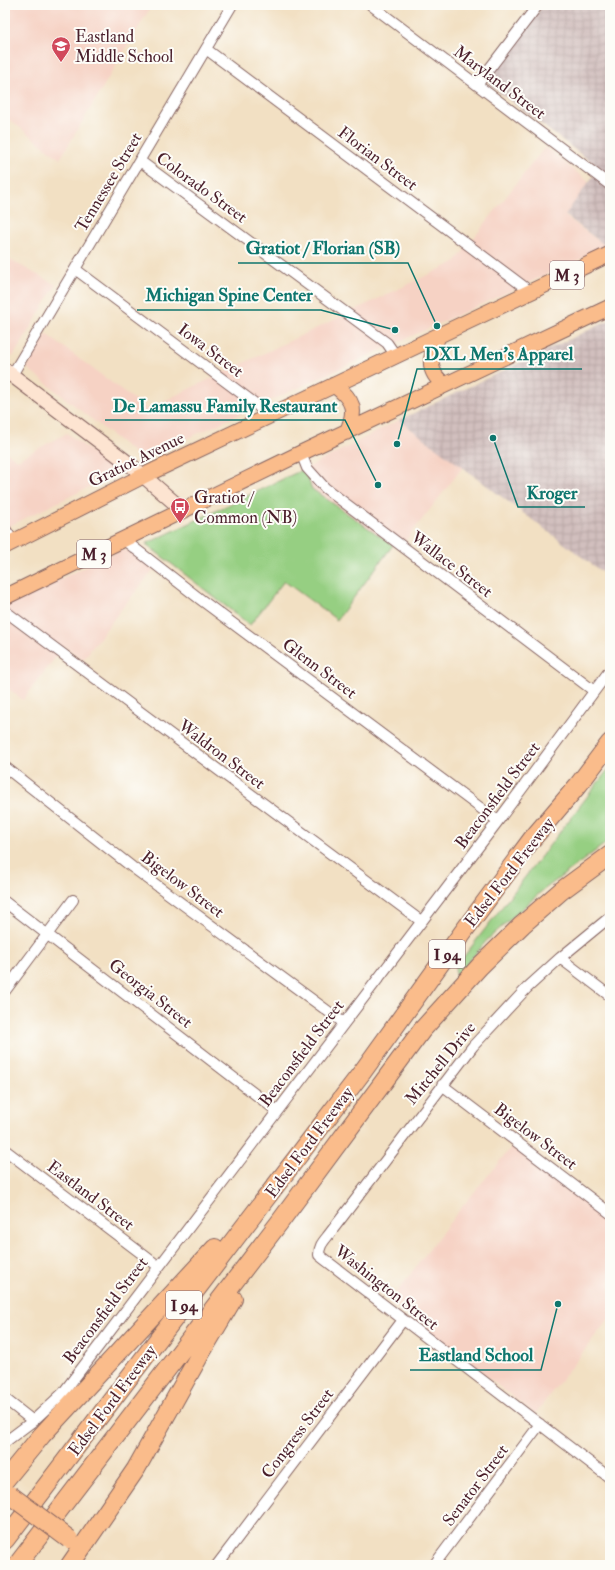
<svg xmlns="http://www.w3.org/2000/svg" width="615" height="1570" viewBox="0 0 615 1570" font-family="'IM FELL Double Pica',serif">
<style>
.built{fill:#f6d2c4}
.industrial{fill:url(#industrial-grid)}
.green{fill:#96cf82;stroke:#707756}
.lines{fill:none;stroke-linecap:round;stroke-linejoin:round}
.street-casing{stroke:#856360;stroke-width:12}
.secondary-casing{stroke:#856360;stroke-width:16}
.primary-casing{stroke:#856360;stroke-width:17}
.highway-casing{stroke:#856360;stroke-width:20}
.street{stroke:#fff;stroke-width:10}
.secondary{stroke:#fde4d1;stroke-width:14}
.primary{stroke:#fabc8b;stroke-width:15}
.highway{stroke:#fabc8b;stroke-width:18}
.highway-bridge-casing{stroke:#856360;stroke-width:20;stroke-linecap:butt}
.highway-bridge{stroke:#fabc8b;stroke-width:18}
.labels{text-anchor:middle;stroke-width:4;stroke-linejoin:round;paint-order:stroke}
.shield{fill:#fdfcf7;stroke:#806168;stroke-width:1}
.shield-label{font-size:16px;font-weight:bold;fill:#4a1f2b}
.poi-label{font-size:17px;fill:#4a1f2b;stroke:#fdfcf7;text-anchor:start}
.street-label{font-size:17px;fill:#4a1f2b;stroke:#fdfcf7}
.leader{fill:none;stroke:#0f766e;stroke-width:1.5}
.callout-dot{fill:#0f766e;stroke:#fdfcf7;stroke-width:1.5}
.callout-label{font-size:18px;text-anchor:middle;font-weight:bold;fill:#0f766e;stroke:#fdfcf7;stroke-width:4;stroke-linejoin:round;paint-order:stroke}
</style>
<defs>
<pattern id="industrial-grid" width="8" height="8" patternUnits="userSpaceOnUse"><rect width="8" height="8" fill="#d1bfbe"/><path d="M0 4h8M4 0v8" fill="none" stroke="#b5a4a3"/></pattern>
</defs>
<rect width="100%" height="100%" fill="#fdfcf7"/>
<filter id="ink" filterUnits="userSpaceOnUse"><feTurbulence type="fractalNoise" baseFrequency=".025" numOctaves="2"/><feDisplacementMap in="SourceGraphic" scale="8" xChannelSelector="R" yChannelSelector="G"/><feConvolveMatrix kernelMatrix="1 2 1 2 8 2 1 2 1" color-interpolation-filters="sRGB"/></filter>
<filter id="wash" filterUnits="userSpaceOnUse"><feTurbulence type="fractalNoise" baseFrequency=".012" numOctaves="4" result="noise"/><feDisplacementMap in="SourceGraphic" scale="16" xChannelSelector="R" yChannelSelector="G"/><feGaussianBlur stdDeviation="0.9" result="paint"/><feColorMatrix in="noise" values="0 0 0 0 0 0 0 0 0 0 0 0 0 0 0 0 0 1.4 0 .05"/><feComposite in="paint" operator="in"/></filter>
<g filter="url(#wash)">
<rect width="100%" height="100%" fill="#f2e0c3"/>
<!-- built -->
<path class="built" d="M5,5H152L60,159L10,120L5,126Z
M545,147L589,182L565,216L607,247L142,459L27,368L46,334L147,409L455,262Z
M5,257L56,285L13,357L5,351Z
M399,420L463,467L399,549L312,489L307,468Z
M67,433L118,472L116,474L5,528V451L17,460Z
M121,550H126L133,552L155,568L119,612L83,660L64,646L23,700L5,686V605Z
M513,1145L610,1219V1317L535,1414L389,1302L457,1213Z"/>
<!-- industrial -->
<path class="industrial" d="M543,5H610V245L607,247L565,215L599,168L488,84V79L493,73Z
M610,320V578L399,420Z"/>
<!-- green -->
<path class="green" d="M304,469L312,489L393,545L337,620L284,581L250,625L146,544Z
M610,767V840L542,891L487,940L456,977L455,968Z"/>
</g>
<g filter="url(#ink)">
<g class="lines">
<defs>
<path id="street" d="M371,5L610,185
M206,49L531,292
M477,85L538,5
M140,161L387,343L396,356
M75,269L257,405L268,417
M12,375L232,5
M301,453L307,468L325,488L594,691
M5,529L14,542
M124,540L200,599L498,821
M5,611L421,921
M5,767L132,867L344,1023
M5,902L277,1111
M610,917L560,958L527,988L473,1046L327,1237C322,1243 319,1247 319,1255L324,1259L610,1478
M560,958L610,996
M5,991L73,900
M442,1085L610,1213
M5,1150L158,1266
M5,1399L33,1421
M5,1442L33,1421L63,1393L498,821L610,670
M217,1565L403,1320
M434,1565L540,1424"/>
<path id="secondary" d="M5,370L132,466L184,511"/>
<path id="primary" d="M438,336C431,356 425,371 445,385
M334,385C354,400 357,410 347,432
M5,546L143,476L610,254
M5,597L301,453L610,307"/>
<path id="highway" d="M5,1480L42,1435L215,1248
M5,1540L363,1071L463,932L532,839L579,784L610,743
M17,1565L279,1223L422,1030L480,966L522,925L561,891L610,855
M70,1565L136,1469L198,1358L233,1299"/>
</defs>
<!-- street casing -->
<use href="#street" class="street-casing"/>
<!-- secondary casing -->
<use href="#secondary" class="secondary-casing"/>
<!-- primary casing -->
<use href="#primary" class="primary-casing"/>
<!-- highway casing -->
<use href="#highway" class="highway-casing"/>
<!-- street -->
<use href="#street" class="street"/>
<!-- secondary -->
<use href="#secondary" class="secondary"/>
<!-- primary -->
<use href="#primary" class="primary"/>
<!-- highway -->
<use href="#highway" class="highway"/>
<defs>
<path id="highway-bridge" d="M10,1495L69,1539"/>
</defs>
<!-- highway-bridge casing -->
<use href="#highway-bridge" class="highway-bridge-casing"/>
<!-- highway-bridge -->
<use href="#highway-bridge" class="highway-bridge"/>
</g>
</g>
<!-- icons -->
<defs>
<symbol id="school-pin" viewBox="-11 -11 22 30"><path d="M0 17L-7.5 6A9.5 9.5 0 1 1 7.5 6Z" fill="#d1495b" stroke="#fdfcf7"/><path d="M0-5L7-2L0 1L-7-2ZM-4 1L0 2.5L4 1V4Q0 6-4 4Z" fill="#fff"/></symbol>
<symbol id="bus-pin" viewBox="-11 -11 22 30"><path d="M0 17L-7.5 6A9.5 9.5 0 1 1 7.5 6Z" fill="#d1495b" stroke="#fdfcf7"/><path d="M-5-6H5V4H4V6H2V4H-2V6H-4V4H-5ZM-3.5-4V0h7V-4ZM-3.5 1.2v1.5H-2V1.2ZM2 1.2v1.5H3.5V1.2Z" fill="#fff"/></symbol>
</defs>
<g fill-rule="evenodd">
<use href="#school-pin" x="50" y="35" width="22" height="30"/>
<use href="#bus-pin" x="169" y="496" width="22" height="30"/>
</g>
<g class="labels">
<!-- shield labels -->
<g class="shield">
<rect x="550" y="261" width="34" height="28" rx="3"/>
<rect x="77" y="540" width="34" height="28" rx="3"/>
<rect x="429" y="940" width="36" height="28" rx="3"/>
<rect x="166" y="1291" width="36" height="28" rx="3"/>
</g>
<g class="shield-label">
<text x="567" y="281">M 3</text>
<text x="94" y="560">M 3</text>
<text x="447" y="960">I 94</text>
<text x="184" y="1311">I 94</text>
</g>
<!-- poi labels -->
<g class="poi-label">
<text x="75" y="42">Eastland<tspan x="75" dy="20">Middle School</tspan></text>
<text x="194" y="503">Gratiot /<tspan x="194" dy="20">Common (NB)</tspan></text>
</g>
<!-- street labels -->
<g class="street-label">
<text transform="translate(500 82) rotate(37)" y="6">Maryland Street</text>
<text transform="translate(378 158) rotate(37)" y="6">Florian Street</text>
<text transform="translate(108 182) rotate(-59)" y="6">Tennessee Street</text>
<text transform="translate(202 187) rotate(36)" y="6">Colorado Street</text>
<text transform="translate(211 350) rotate(37)" y="6">Iowa Street</text>
<text transform="translate(136 459) rotate(-26)" y="6">Gratiot Avenue</text>
<text transform="translate(452 564) rotate(37)" y="6">Wallace Street</text>
<text transform="translate(320 668) rotate(37)" y="6">Glenn Street</text>
<text transform="translate(222 754) rotate(37)" y="6">Waldron Street</text>
<text transform="translate(497 795) rotate(-53)" y="6">Beaconsfield Street</text>
<text transform="translate(509 872) rotate(-52)" y="6">Edsel Ford Freeway</text>
<text transform="translate(183 884) rotate(37)" y="6">Bigelow Street</text>
<text transform="translate(151 993) rotate(38)" y="6">Georgia Street</text>
<text transform="translate(301 1053) rotate(-53)" y="6">Beaconsfield Street</text>
<text transform="translate(440 1063) rotate(-51)" y="6">Mitchell Drive</text>
<text transform="translate(536 1136) rotate(37)" y="6">Bigelow Street</text>
<text transform="translate(309 1142) rotate(-53)" y="6">Edsel Ford Freeway</text>
<text transform="translate(91 1195) rotate(37)" y="6">Eastland Street</text>
<text transform="translate(387 1287) rotate(38)" y="6">Washington Street</text>
<text transform="translate(105 1310) rotate(-53)" y="6">Beaconsfield Street</text>
<text transform="translate(112 1400) rotate(-53)" y="6">Edsel Ford Freeway</text>
<text transform="translate(297 1433) rotate(-53)" y="6">Congress Street</text>
<text transform="translate(475 1485) rotate(-53)" y="6">Senator Street</text>
</g>
</g>
<!-- callouts -->
<path class="leader" d="M437 326L408 263H238M395 330L321 310H137M397 444L417 369H582M378 485L345 420H105M493 438L518 507H585M558 1304L541 1370H410"/>
<g class="callout-dot">
<circle cx="437" cy="326" r="4"/>
<circle cx="395" cy="330" r="4"/>
<circle cx="397" cy="444" r="4"/>
<circle cx="378" cy="485" r="4"/>
<circle cx="493" cy="438" r="4"/>
<circle cx="558" cy="1304" r="4"/>
</g>
<g class="callout-label">
<text x="323" y="254">Gratiot / Florian (SB)</text>
<text x="229" y="301">Michigan Spine Center</text>
<text x="499" y="360">DXL Men's Apparel</text>
<text x="225" y="412">De Lamassu Family Restaurant</text>
<text x="552" y="499">Kroger</text>
<text x="476" y="1361">Eastland School</text>
</g>
<!-- margin -->
<rect width="615" height="1570" fill="none" stroke="#fdfcf7" stroke-width="20"/>
</svg>
